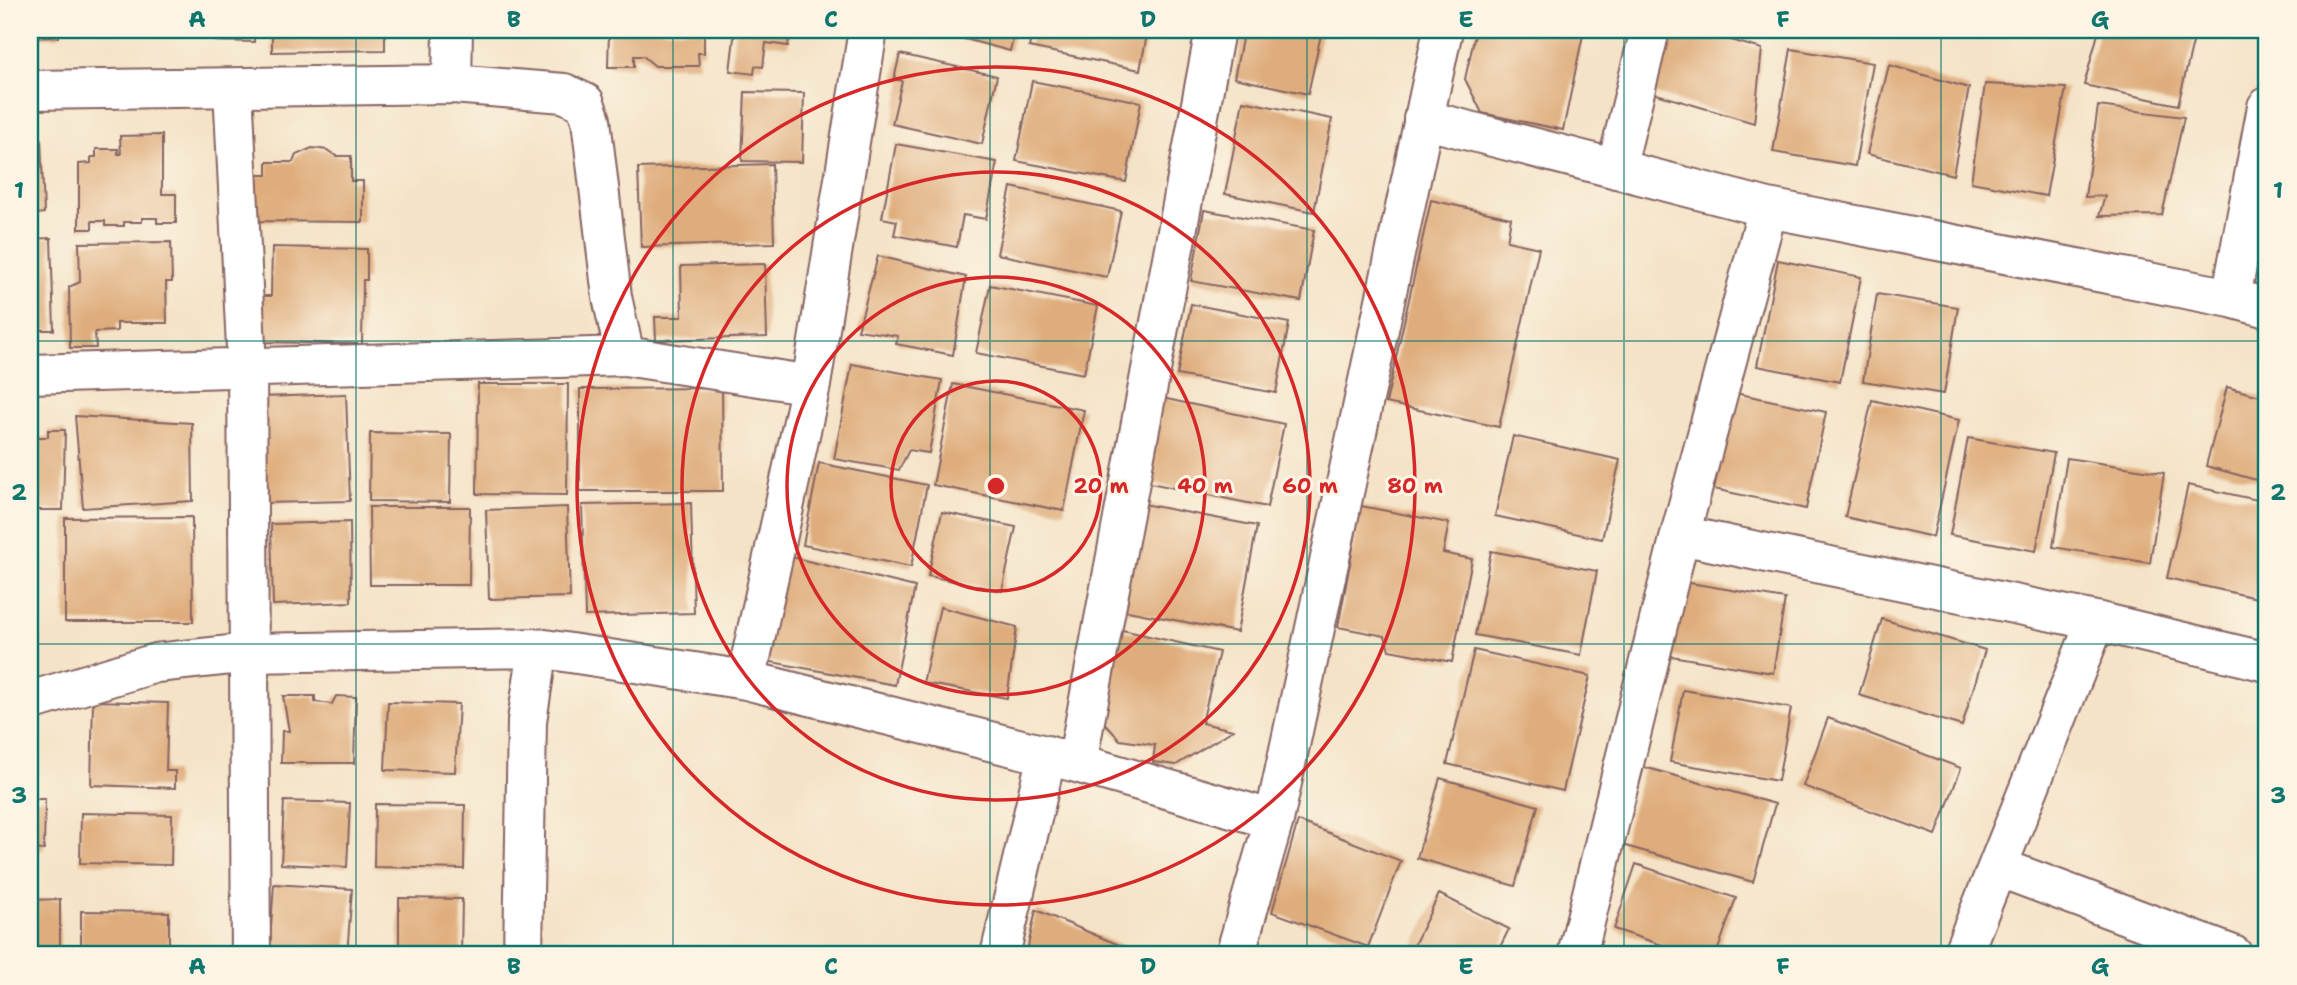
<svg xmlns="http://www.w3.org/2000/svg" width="2297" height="985" viewBox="0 0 2297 985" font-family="'Shantell Sans',sans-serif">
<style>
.building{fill:#dfad7d}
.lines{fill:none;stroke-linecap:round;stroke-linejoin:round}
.street-casing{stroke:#866462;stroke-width:42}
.street{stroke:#fff;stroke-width:38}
.grid{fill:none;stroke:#0f766e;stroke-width:2;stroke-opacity:0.55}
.ring{fill:none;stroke:#d62828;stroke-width:3.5}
.centre{fill:#d62828;stroke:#fcf5e5;stroke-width:3.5}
.ring-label{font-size:21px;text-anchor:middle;font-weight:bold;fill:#d62828;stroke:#fcf5e5;stroke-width:6;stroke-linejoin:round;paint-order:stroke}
.neatline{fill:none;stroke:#0f766e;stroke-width:2.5}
.grid-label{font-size:23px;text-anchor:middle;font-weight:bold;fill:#0f766e}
</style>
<rect width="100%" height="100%" fill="#fcf5e5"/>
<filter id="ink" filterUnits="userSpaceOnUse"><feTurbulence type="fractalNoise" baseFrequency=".0143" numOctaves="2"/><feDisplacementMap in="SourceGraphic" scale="14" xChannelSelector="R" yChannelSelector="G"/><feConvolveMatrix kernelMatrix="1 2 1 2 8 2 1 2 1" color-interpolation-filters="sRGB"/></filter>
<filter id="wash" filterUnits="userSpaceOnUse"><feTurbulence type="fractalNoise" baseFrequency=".00686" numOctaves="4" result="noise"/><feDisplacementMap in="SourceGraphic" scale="28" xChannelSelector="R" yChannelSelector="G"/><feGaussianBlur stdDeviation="1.57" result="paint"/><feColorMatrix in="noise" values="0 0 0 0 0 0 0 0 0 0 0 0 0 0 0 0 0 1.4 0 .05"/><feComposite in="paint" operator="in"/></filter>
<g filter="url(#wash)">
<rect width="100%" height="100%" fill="#f4e3c7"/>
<g id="blocks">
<!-- building -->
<path class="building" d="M30,30H59V37L30,38Z
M211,30H254V42L216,41Z
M272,30H385V50L272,52Z
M609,30H704V53H698L699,66H655L643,56H634V67H608Z
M735,30H790L788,46L766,43L763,67L755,66L754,74L730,71Z
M931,30H1015L1010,51Z
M1033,30H1148L1140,70L1029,47Z
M1244,30H1322L1308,94L1234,78Z
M1476,30H1584L1563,130L1482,113L1465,79Z
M1668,30H1696L1762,49L1754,123L1653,93Z
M2099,30H2196L2178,105L2084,85Z
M1791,49L1873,63L1855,166L1773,152Z
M900,54L997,76L982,144L892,124L902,81L894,79Z
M1889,65L1969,88L1953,175L1867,154Z
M1032,81L1141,102L1126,182L1016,161Z
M1985,84L2066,88L2046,196L1971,182Z
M745,92L804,93L802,162L742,161Z
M1243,101L1332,119L1314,212L1225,194Z
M2098,106L2184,117L2162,215L2099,216L2105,196L2085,197Z
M162,135V194H176V223H157V218H142V222H124V226H105V221H92V229H79V164L91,163V157H96V149H118V154H121L120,136Z
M30,139H41L44,213L30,215Z
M896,144L997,162L986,219L963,215L957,247L894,235L897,221L882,218Z
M312,148L327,150L336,156H351V181H363V222L252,221L251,175H267V162H293L296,155Z
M772,164L774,243L641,247L638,168Z
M1011,187L1121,211L1107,277L997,254Z
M1431,200L1511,218L1507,241L1539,248L1499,427L1386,403Z
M1204,210L1314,230L1301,301L1191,281Z
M51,238L54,330H30V239Z
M171,242L172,282H166L167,323H117V331L95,332L96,348H70L69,287L80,282L79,243Z
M272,247L367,249V280H363L362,344L260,342L261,296H271Z
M878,256L966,277L953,355L896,344L898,336L858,330Z
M1778,260L1861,277L1840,382L1757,366Z
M765,264L767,337L656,340L655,317H682L681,266Z
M990,285L1098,306L1084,374L976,353Z
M1877,294L1958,307L1944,394L1863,381Z
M1191,304L1289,323L1276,393L1177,375Z
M852,364L942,380L929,453L909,450L899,470L834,459Z
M478,384H568L567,495L477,494Z
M953,384L1084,410L1064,511L933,485Z
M2227,387L2267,398V483L2206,466Z
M722,388L723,491H580V389Z
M1735,393L1826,412L1806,509L1714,489Z
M346,394L350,501L265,503L262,397Z
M1162,398L1284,424L1267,507L1145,482Z
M1872,400L1959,420L1933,537L1845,517Z
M75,416L192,423L193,501L83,508Z
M48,430H65L63,510H30V437H48Z
M370,433L451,434L450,502L369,501Z
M1513,436L1620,460L1602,539L1495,516Z
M1968,438L2054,453L2036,551L1950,535Z
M2067,458L2164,473L2150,563L2053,547Z
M819,463L927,485L911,567L803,545Z
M2188,485L2267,502V553L2257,598L2167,578Z
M691,503L694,613L585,616L582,505Z
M1138,503L1257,526L1237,632L1117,609Z
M1361,506L1449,523L1443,553L1472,559L1452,662L1389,650L1385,636L1338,627Z
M369,507H470L469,585H370Z
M567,507L570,597L489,599L486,510Z
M942,512L1016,527L1002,591L928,576Z
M192,517L193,622H65V518Z
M350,522L351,602L273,605L271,524Z
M30,542H33L32,615H30Z
M1491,551L1597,571L1581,655L1475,635Z
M779,554L915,587L895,685L761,660Z
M1684,582L1785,599L1773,673L1671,656Z
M940,607L1017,627L1007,698L923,683Z
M1882,619L1985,650L1962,726L1859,695Z
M1118,629L1219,652L1202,723L1233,730L1176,765L1153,762L1155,745L1120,740L1098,716Z
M1474,650L1590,676L1563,791L1447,764Z
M1683,690L1791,708L1778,781L1670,762Z
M283,696H315V702L332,704L336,696L356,697L354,763H281L282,731H289Z
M93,701L168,703L166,771H175V788L91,785Z
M388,702L459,704L455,772L385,770Z
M1828,718L1961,768L1936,835L1803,786Z
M1644,767L1775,804L1753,882L1622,845Z
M1440,778L1538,806L1515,886L1417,858Z
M30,799H45L44,850L30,849Z
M284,801L350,803L347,867L281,864Z
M375,804L465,805L464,869L374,867Z
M81,813L172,815L171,865L80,863Z
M1298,821L1401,861L1368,947L1272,912Z
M1636,864L1736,898L1716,955H1692L1614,929Z
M274,884L352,889L347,955H269Z
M1439,894L1509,929L1496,955H1409Z
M399,898L462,899L461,955H399Z
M60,899V955H30V900Z
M1036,910L1143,955H1026Z
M81,911L169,912V955H81Z
M1993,945L2018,955H1989Z"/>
</g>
</g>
<g filter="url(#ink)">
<use href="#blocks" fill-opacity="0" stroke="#866462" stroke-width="2"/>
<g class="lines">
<defs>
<path id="street" d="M452,84L564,93L585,103L591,120L612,297L625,356
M233,88L247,367L251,955
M30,90L452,84L453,30
M1423,119L1768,208L2231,298L2267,308
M1616,169L1650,30
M2231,298L2267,107
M30,374L625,356L811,385
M1680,535L2096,621L2267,662
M746,680L811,385L868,30
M30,701L156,663L249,653L538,648L746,680L1077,763L1274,820
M1077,763L1215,30
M1998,867L2233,955
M523,955L527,721L538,648
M1000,955L1047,755
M1235,955L1274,820L1443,30
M1577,955L1680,535L1768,208
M1962,955L2096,621"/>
</defs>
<!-- street casing -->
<use href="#street" class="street-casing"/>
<!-- street -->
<use href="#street" class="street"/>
</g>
</g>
<!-- grid -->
<path class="grid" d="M356,30V955M673,30V955M990,30V955M1307,30V955M1624,30V955M1941,30V955M30,341H2267M30,644H2267"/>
<!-- distance rings -->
<g class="ring">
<circle cx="996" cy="486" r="105"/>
<circle cx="996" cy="486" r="209"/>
<circle cx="996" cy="486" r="314"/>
<circle cx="996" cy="486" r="419"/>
</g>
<circle cx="996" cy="486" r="10" class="centre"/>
<g class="ring-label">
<text x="1101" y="493">20 m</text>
<text x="1205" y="493">40 m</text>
<text x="1310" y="493">60 m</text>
<text x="1415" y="493">80 m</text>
</g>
<!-- margin -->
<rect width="2297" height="985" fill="none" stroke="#fcf5e5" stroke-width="77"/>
<rect x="38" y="38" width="2220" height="908" class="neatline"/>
<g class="grid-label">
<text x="197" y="27">A</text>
<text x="514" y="27">B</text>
<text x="831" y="27">C</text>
<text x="1148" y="27">D</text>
<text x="1466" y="27">E</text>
<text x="1783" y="27">F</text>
<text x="2100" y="27">G</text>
<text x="19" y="198">1</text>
<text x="2278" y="198">1</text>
<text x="19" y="500">2</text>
<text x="2278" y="500">2</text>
<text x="19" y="803">3</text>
<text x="2278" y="803">3</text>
<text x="197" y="974">A</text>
<text x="514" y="974">B</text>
<text x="831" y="974">C</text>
<text x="1148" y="974">D</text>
<text x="1466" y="974">E</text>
<text x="1783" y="974">F</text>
<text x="2100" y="974">G</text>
</g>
</svg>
